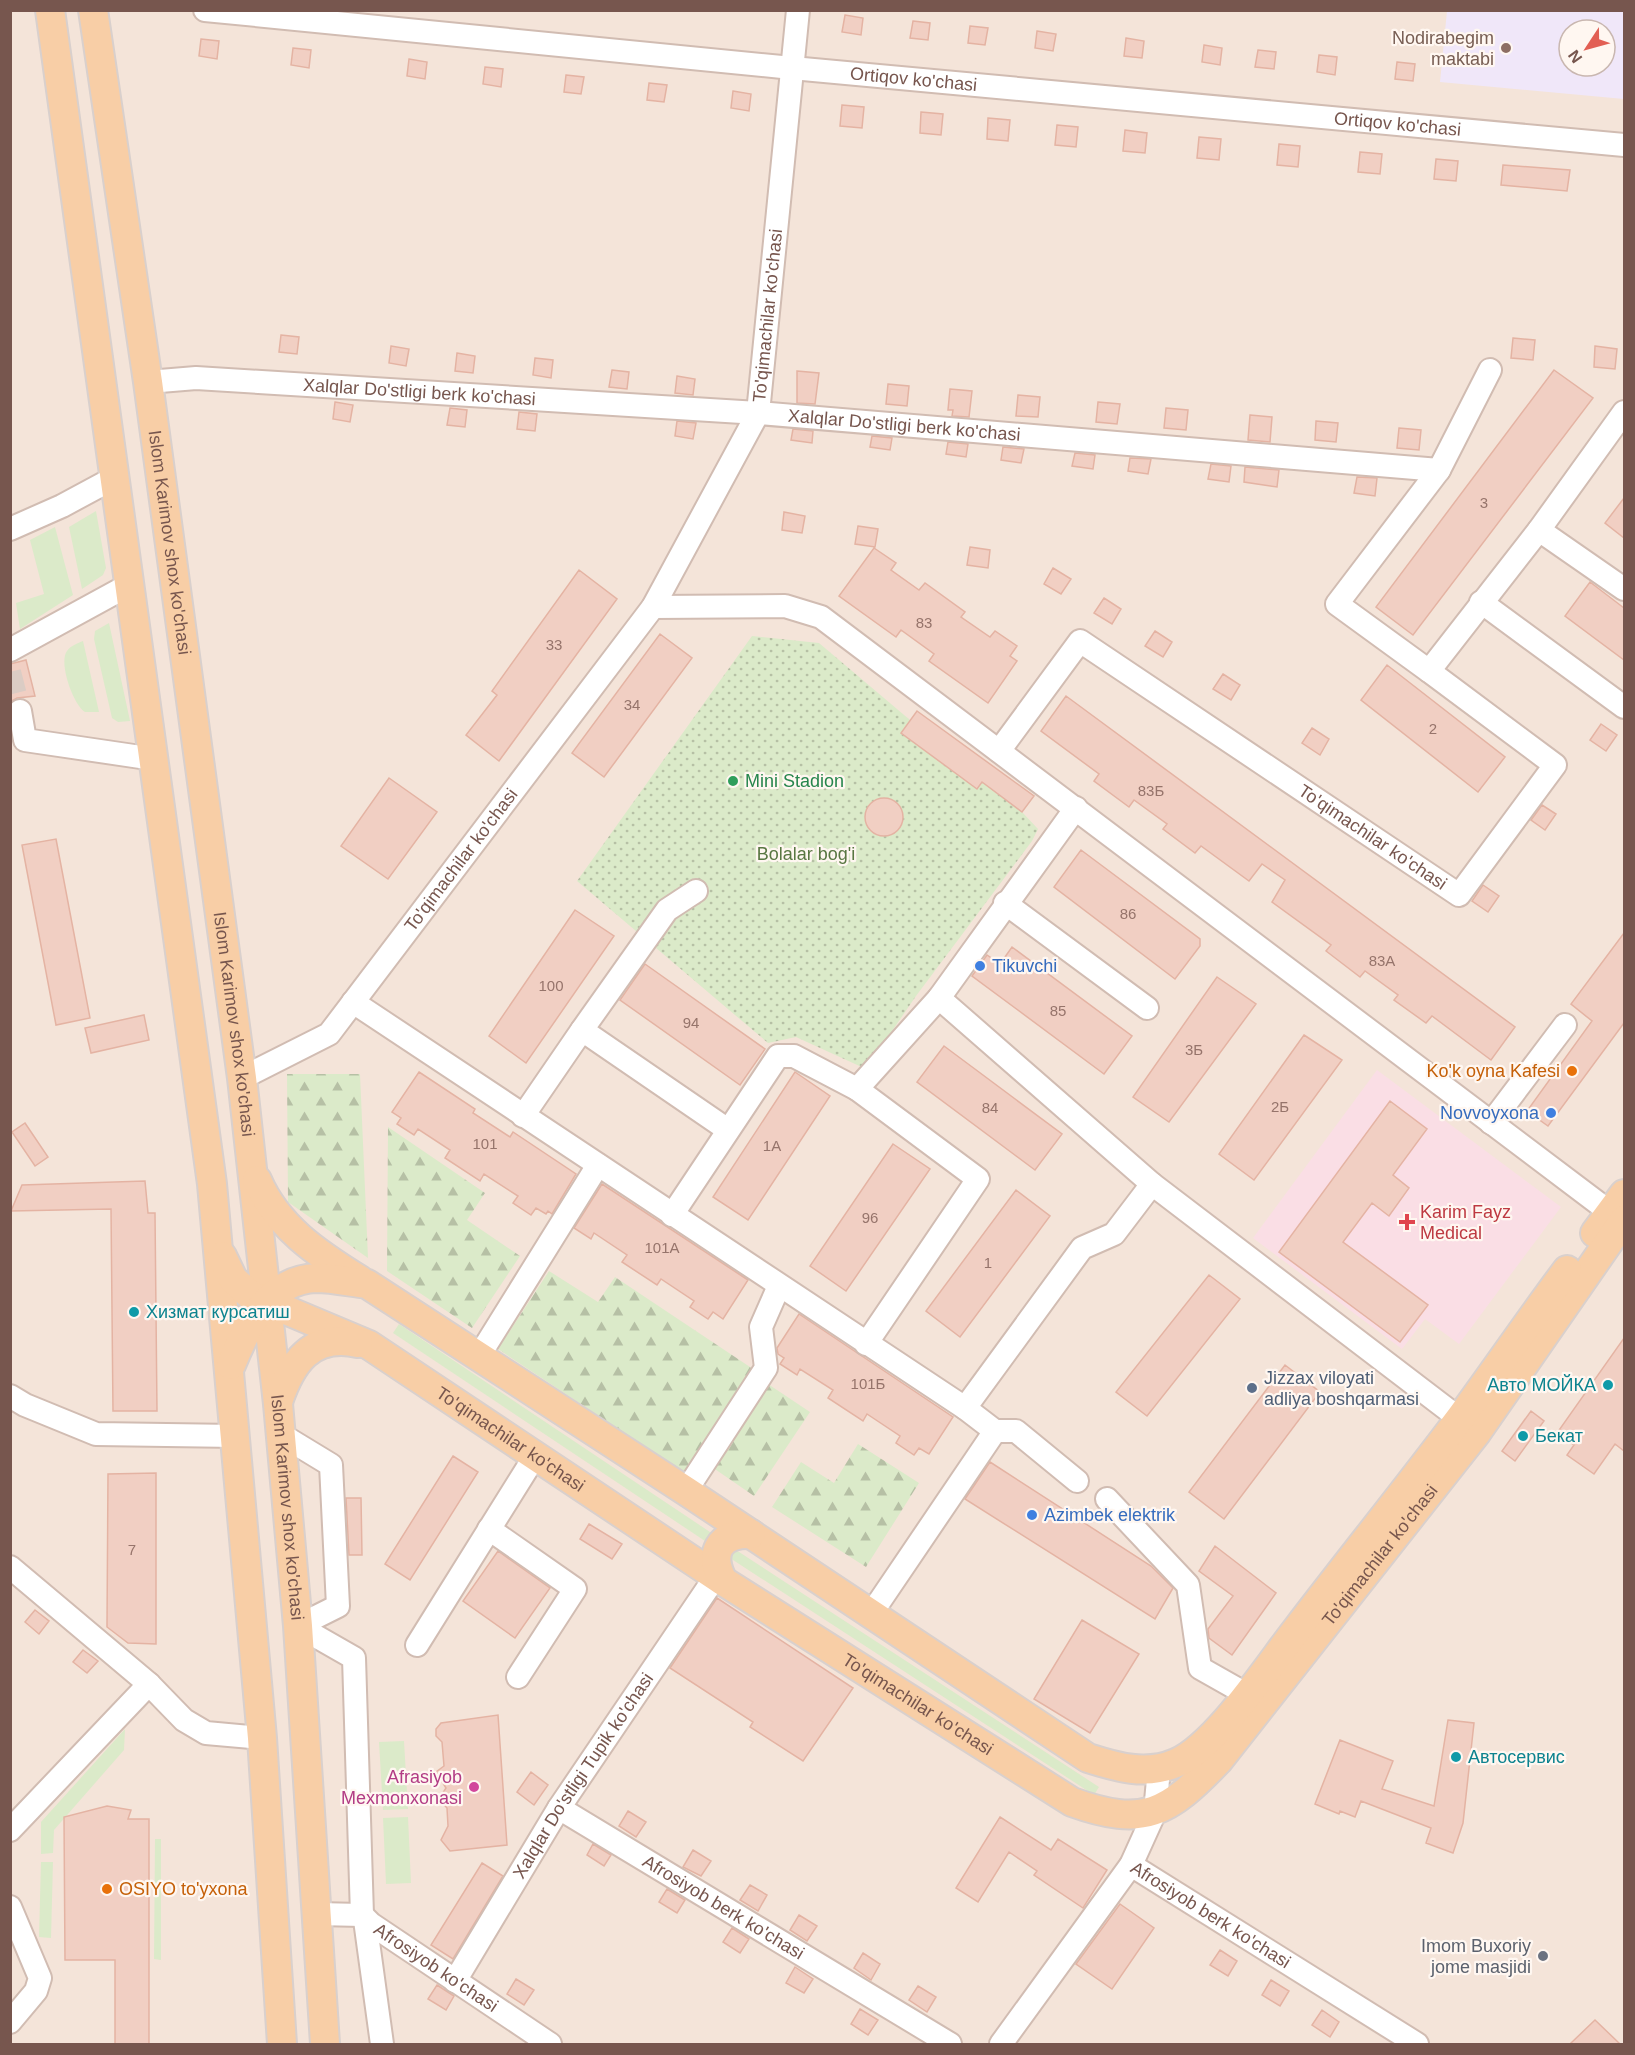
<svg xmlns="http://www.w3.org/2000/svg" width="1635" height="2055" viewBox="0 0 1635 2055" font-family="Arial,sans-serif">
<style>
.residential{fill:#f4e4d9;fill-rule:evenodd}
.education{fill:#f0e7f9;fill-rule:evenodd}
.medical{fill:#fadee5}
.grass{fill:#dbeac9}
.forest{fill:url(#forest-firs)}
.park{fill:url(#park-dots)}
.building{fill:#f1cfc3;stroke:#e4b3a3;stroke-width:1.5}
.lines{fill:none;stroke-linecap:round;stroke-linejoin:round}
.minor-tunnel{stroke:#dbccc4;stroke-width:22;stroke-dasharray:22 11;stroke-linecap:butt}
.minor-casing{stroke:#d1bcb2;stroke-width:26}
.major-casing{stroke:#d9d0cd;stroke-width:32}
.minor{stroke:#fff;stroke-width:22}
.major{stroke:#f8cea6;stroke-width:28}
.education-dot{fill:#8d6e63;stroke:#fff7f1;stroke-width:2}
.leisure-dot{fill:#2e9e5b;stroke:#fff7f1;stroke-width:2}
.shop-dot{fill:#3f7fe0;stroke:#fff7f1;stroke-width:2}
.food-dot{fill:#e8710a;stroke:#fff7f1;stroke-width:2}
.health-dot{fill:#e0444e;stroke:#fff7f1;stroke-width:2}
.culture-dot{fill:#0f9aa8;stroke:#fff7f1;stroke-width:2}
.service-dot{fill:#5c6f8a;stroke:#fff7f1;stroke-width:2}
.hotel-dot{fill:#d1479c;stroke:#fff7f1;stroke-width:2}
.worship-dot{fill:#6b7280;stroke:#fff7f1;stroke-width:2}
.labels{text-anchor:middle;stroke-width:4.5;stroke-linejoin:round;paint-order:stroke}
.number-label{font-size:15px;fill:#96746b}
.education-label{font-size:18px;fill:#785e54;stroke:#fff7f1;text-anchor:end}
.street-label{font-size:18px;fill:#77564e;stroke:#fff7f1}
.leisure-label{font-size:18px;fill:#27864d;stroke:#fff7f1;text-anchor:start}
.park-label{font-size:18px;fill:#597742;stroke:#fff7f1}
.shop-label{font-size:18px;fill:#366cbe;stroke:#fff7f1;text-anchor:start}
.food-label{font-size:18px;fill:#c56008;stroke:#fff7f1;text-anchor:end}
.health-label{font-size:18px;fill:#be3a42;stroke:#fff7f1;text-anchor:start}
.culture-label{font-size:18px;fill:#0d838f;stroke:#fff7f1;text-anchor:start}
.service-label{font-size:18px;fill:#4e5e75;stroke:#fff7f1;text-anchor:start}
.hotel-label{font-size:18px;fill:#b23c85;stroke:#fff7f1;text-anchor:end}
.worship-label{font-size:18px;fill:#5b616d;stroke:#fff7f1;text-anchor:end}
</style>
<defs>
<pattern id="forest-firs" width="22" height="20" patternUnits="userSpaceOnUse" patternTransform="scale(1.5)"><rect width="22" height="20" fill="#dbeac9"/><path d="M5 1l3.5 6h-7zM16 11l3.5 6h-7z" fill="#b6c0a5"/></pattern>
<pattern id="park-dots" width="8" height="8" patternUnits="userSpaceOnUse" patternTransform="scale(1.5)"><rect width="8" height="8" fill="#dbeac9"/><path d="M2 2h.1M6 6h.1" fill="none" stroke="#b6c0a5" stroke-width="1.8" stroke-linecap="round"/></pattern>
</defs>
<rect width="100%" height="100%" fill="#fcf3eb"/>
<!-- residential -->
<path class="residential" d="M11,11H1624V2044H11ZM1569,30H1605V66H1569Z"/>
<!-- education -->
<path class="education" d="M1447,11H1624V99L1440,82ZM1569,30H1605V66H1569Z"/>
<!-- medical -->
<path class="medical" d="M1377,1070L1561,1207L1459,1344L1425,1319L1402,1349L1253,1238Z"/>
<!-- grass -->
<path class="grass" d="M96,511L106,568L103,575L82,589L69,527Z
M55,527L73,595L20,629L16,603L44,594L30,540Z
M109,623L130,721L118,722L112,718L94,639L95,631Z
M83,641L99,712H85C74,706 58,663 67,651C70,646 78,643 83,641Z
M399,1324L713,1534L708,1543L393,1333Z
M736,1550L1099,1787L1094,1795L730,1558Z
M125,1729L124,1750L54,1830L53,1853L41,1854V1822Z
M404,1741L408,1809L383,1810L379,1742Z
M408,1817L411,1883L386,1884L383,1818Z
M155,1839H161V1960L154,1959Z
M41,1862H53L51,1938L39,1937Z"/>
<!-- forest -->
<path class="forest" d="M287,1074H360L368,1258L288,1202Z
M388,1127L485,1193L467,1220L520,1256L472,1328L387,1271Z
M549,1271L598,1302L615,1277L756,1371L688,1475L498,1349Z
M765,1382L810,1412L754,1496L709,1465Z
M858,1444L919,1483L866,1567L772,1507L801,1462L834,1483Z"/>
<!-- park -->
<path class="park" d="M752,636L819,643L910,720L917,711L1034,796L1022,812L1038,829L1032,841L916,996L866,1069L796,1037L768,1043L577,881Z"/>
<!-- building -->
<path class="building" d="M845,15L863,18L861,35L842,32Z
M913,21L930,23L928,40L910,38Z
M970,26L988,28L985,45L968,43Z
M1037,31L1056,34L1053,51L1035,48Z
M1126,38L1144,41L1142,58L1124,56Z
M201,39L219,41L217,59L199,56Z
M1204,45L1222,48L1220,65L1202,62Z
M293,48L311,50L309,68L291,65Z
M1258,50L1276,52L1274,69L1255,67Z
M1319,55L1337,57L1335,75L1317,72Z
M409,59L427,62L425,79L407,76Z
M1397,62L1415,64L1413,81L1395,79Z
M485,67L503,69L501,87L483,84Z
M566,75L584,77L581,94L564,92Z
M649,83L667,85L664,102L647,100Z
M733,91L751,94L749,111L731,108Z
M842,105L864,107L862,128L840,126Z
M921,112L943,114L941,135L920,133Z
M988,118L1010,120L1008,141L987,139Z
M1057,125L1078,127L1076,147L1055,145Z
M1125,130L1147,133L1145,153L1123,151Z
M1199,137L1221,139L1219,160L1197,158Z
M1279,144L1300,146L1298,167L1277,165Z
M1360,152L1382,154L1380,174L1358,172Z
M1436,159L1458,161L1456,181L1434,179Z
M1503,165L1570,170L1567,191L1501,185Z
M281,335L299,337L297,354L279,352Z
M1513,338L1535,340L1533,360L1511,358Z
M391,346L409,349L406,366L389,363Z
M1595,346L1617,349L1615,369L1594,367Z
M457,353L475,356L473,373L455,371Z
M535,358L553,360L551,378L533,375Z
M612,370L629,372L627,389L609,387Z
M1554,370L1593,398L1413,635L1376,607Z
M797,371L819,373L815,404L797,403Z
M677,376L695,379L693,395L675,393Z
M888,384L909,386L907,406L886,404Z
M950,389L972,391L969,417L952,416L953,410H948Z
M1018,395L1040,397L1038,417L1016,416Z
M335,402L353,405L350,422L333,419Z
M1098,402L1120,404L1117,424L1096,422Z
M450,408L467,410L465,427L447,425Z
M1166,408L1188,410L1186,430L1164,428Z
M519,412L537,414L535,431L517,429Z
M1250,415L1272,417L1270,442L1248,440Z
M677,421L696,423L693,439L675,436Z
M1316,421L1338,423L1336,442L1315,440Z
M1399,428L1421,430L1419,450L1397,448Z
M793,429L813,431L812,443L791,440Z
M872,436L892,438L890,450L870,447Z
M948,442L968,444L966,457L946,454Z
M1003,447L1024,449L1021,463L1001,460Z
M1075,453L1095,455L1093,469L1072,466Z
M1130,458L1151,459L1148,474L1128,471Z
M1211,464L1231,466L1229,482L1208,479Z
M1245,467L1279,470L1277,487L1244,482Z
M1357,477L1377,478L1375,496L1354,493Z
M1624,498V538L1605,523Z
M784,512L805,516L802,533L782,530Z
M858,526L878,529L875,547L855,544Z
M970,547L990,550L988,568L967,565Z
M874,548L896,563L891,570L919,590L925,583L965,612L961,617L990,637L995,631L1017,646L1010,656L1017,661L988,703L929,661L934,654L901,630L896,637L839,596Z
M1053,568L1071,579L1061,594L1044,584Z
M579,570L617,599L499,761L466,735L497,695L492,691Z
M1590,582L1624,608V660L1565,616Z
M1104,598L1121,609L1112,624L1094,613Z
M1155,631L1172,642L1163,657L1145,646Z
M660,634L692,658L604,777L572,753Z
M26,660L35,696L17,698L10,702V664Z
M1387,665L1505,757L1478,792L1361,700Z
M1223,674L1240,685L1231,700L1213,689Z
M1066,696L1515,1027L1491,1060L1432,1016L1426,1023L1394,1000L1398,995L1365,971L1360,977L1326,951L1331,945L1272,902L1285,880L1262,864L1249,881L1201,846L1195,853L1163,829L1167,824L1134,800L1129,807L1094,781L1099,774L1041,731Z
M917,711L1034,796L1022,812L982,782L977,789L901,733Z
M1601,724L1617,735L1606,751L1590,740Z
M1312,728L1329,739L1320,755L1302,743Z
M389,778L437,812L388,879L341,846Z
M865 817a19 19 0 1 1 38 0a19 19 0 1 1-38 0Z
M1542,805L1556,814L1545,830L1531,820Z
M56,839L90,1018L56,1025L22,845Z
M1081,850L1200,939V946L1175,979L1054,887Z
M1483,885L1499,896L1488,912L1472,901Z
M575,910L614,936L526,1063L489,1036Z
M1624,933V1023L1548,1126L1527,1111L1592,1021L1571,1004Z
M1012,947L1132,1036L1104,1074L972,976L987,955L1000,964Z
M645,964L765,1049L740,1085L620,1000Z
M1217,977L1256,1004L1169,1122L1133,1097Z
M144,1015L149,1040L91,1053L85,1028Z
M1304,1035L1342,1060L1254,1180L1219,1154Z
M944,1046L1062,1134L1035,1170L917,1082Z
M419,1072L475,1109L473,1113L510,1137L513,1132L576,1174L552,1214L548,1211L546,1214L536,1208L531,1215L513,1203L518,1196L484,1174L480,1181L445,1158L450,1150L418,1129L414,1135L397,1124L401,1118L392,1112Z
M795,1072L830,1096L748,1220L713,1197Z
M1390,1101L1427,1129L1393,1175L1409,1188L1389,1216L1372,1203L1343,1242L1428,1305L1400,1342L1279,1252Z
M25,1123L48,1157L35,1166L12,1132Z
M893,1144L930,1169L846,1291L810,1266Z
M145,1181L148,1213H155L157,1411H113L111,1209L11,1211L22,1185Z
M602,1184L748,1280L723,1319L713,1312L708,1319L690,1307L694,1301L661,1279L657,1285L622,1262L627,1255L594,1233L591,1239L574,1228Z
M1016,1190L1050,1216L960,1337L926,1311Z
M1209,1275L1240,1299L1147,1416L1116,1392Z
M799,1314L953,1417L929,1454L919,1448L914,1455L896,1443L900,1436L867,1414L863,1421L828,1398L833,1390L800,1369L797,1375L780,1364L784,1358L778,1354L777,1348Z
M1624,1338V1451L1615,1444L1594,1474L1567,1455L1574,1445L1557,1433Z
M1285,1365L1320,1392L1224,1519L1189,1492Z
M1531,1411L1544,1421L1515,1461L1502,1451Z
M453,1456L478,1472L410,1580L385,1564Z
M990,1462L1151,1566L1173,1588L1155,1619L965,1499Z
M156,1473V1644L128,1643L107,1627L108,1474Z
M346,1498H361L362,1555H349Z
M589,1524L622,1544L612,1559L580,1539Z
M1215,1546L1276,1593L1232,1655L1209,1638L1208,1629L1233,1596L1199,1571Z
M498,1551L550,1588L515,1638L463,1601Z
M717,1598L853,1688L803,1761L750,1727L753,1722L670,1668Z
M35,1610L49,1621L39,1634L25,1622Z
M1082,1620L1139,1654L1090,1733L1034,1699Z
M83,1650L98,1661L87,1673L73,1662Z
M498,1715L507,1845L450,1851L441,1840L448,1826L447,1808L439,1799L446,1788L436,1772L444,1766L442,1742L436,1736V1729L441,1723Z
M1448,1720L1474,1723L1463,1823L1453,1853L1426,1843L1431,1828L1361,1801L1355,1817L1340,1811L1339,1814L1315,1804L1340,1740L1393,1761L1382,1789L1434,1806Z
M531,1772L548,1785L534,1805L517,1792Z
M107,1806L131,1810L128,1819H149V2044H115V1960H65L64,1817Z
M628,1811L646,1822L636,1837L619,1826Z
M1000,1817L1051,1850L1058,1839L1107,1870L1083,1908L1034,1875L1037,1871L1009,1852L978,1902L956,1888Z
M593,1844L611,1855L604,1866L587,1855Z
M693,1850L711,1861L701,1876L683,1867Z
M482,1863L503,1876L453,1959L431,1945Z
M750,1885L767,1895L758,1911L740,1900Z
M667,1889L685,1900L677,1913L659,1902Z
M1120,1904L1154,1928L1112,1989L1076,1964Z
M799,1915L817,1926L807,1941L790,1930Z
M732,1928L749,1939L740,1953L723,1942Z
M1220,1950L1237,1961L1228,1976L1210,1965Z
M863,1953L880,1964L871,1980L854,1968Z
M795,1967L813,1979L804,1993L786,1983Z
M516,1979L534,1990L524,2005L507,1994Z
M1271,1980L1289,1991L1280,2006L1262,1995Z
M437,1985L454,1996L446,2010L428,1999Z
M918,1986L936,1997L927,2012L909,2000Z
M860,2009L878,2020L868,2035L851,2024Z
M1322,2010L1339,2022L1330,2037L1312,2025Z
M1595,2020L1620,2044H1570Z"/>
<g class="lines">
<!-- minor-tunnel -->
<path class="minor-tunnel" d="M10,672L20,711"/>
<defs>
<g id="minor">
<path id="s1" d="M205,10L792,68L1624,145"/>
<path id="s2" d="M148,382L196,378L758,413L1439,470L1490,370"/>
<path d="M10,529L62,506L114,478"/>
<path d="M1539,530L1624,412"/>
<path d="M1481,602L1624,707"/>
<path d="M653,607L785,606L821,617L1623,1222"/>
<path d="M10,650L129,585"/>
<path d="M1429,671L1337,604L1439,470"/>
<path d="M20,711L25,740L154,759"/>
<path id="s3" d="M999,751L1080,641L1459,895L1555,765L1429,671L1539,530L1624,589"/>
<path d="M696,891L667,910L582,1030L728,1130"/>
<path d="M1005,903L1147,1008"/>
<path d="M939,998L1076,808"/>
<path d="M353,1002L965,1408L1082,1248L1114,1234L1152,1184L1473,1429"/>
<path id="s4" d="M242,1078L329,1034L653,607L758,413L798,10"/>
<path d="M523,1116L582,1030"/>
<path d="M1491,1123L1565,1025"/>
<path d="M672,1215L778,1056H794L857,1089"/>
<path d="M866,1344L978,1179L857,1089L939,998L1152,1184"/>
<path d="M479,1356L598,1165"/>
<path d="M10,1396L25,1405L96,1434L237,1436"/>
<path d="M995,1431H1016L1077,1481"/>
<path d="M280,1434L331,1465L338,1606L298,1626L354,1658L362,1915"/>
<path d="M686,1491L766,1368L761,1327L779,1286"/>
<path d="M1107,1499L1188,1585L1200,1668L1246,1694"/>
<path d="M489,1529L575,1589L518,1677"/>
<path d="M10,1567L149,1684"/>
<path d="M871,1614L995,1431L965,1408"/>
<path d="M417,1645L535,1456"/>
<path id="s5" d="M559,1808L950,2044"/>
<path d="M10,1830L149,1684L184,1720L206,1733L262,1738"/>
<path id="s6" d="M1131,1865L1417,2044"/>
<path d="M10,1907L40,1978L36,1991L10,2022"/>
<path id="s7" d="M317,1914L362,1915L371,1924L550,2044"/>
<path d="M365,1920L382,2044"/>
<path id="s8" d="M455,1981L559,1808L716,1576"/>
<path d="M1001,2044L1131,1865L1155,1812L1159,1769"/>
</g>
<g id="major">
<path d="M50,10L212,1184L262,1738L282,2044"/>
<path id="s9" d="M93,10L148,382L242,1078L278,1404L298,1626L325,2044"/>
<path d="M257,1180C277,1227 318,1254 360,1280"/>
<path d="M1595,1233L1624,1194"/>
<path id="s10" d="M222,1256L233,1279L250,1295L369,1345L723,1581L1072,1802C1144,1828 1168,1813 1218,1761L1477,1432L1624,1220"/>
<path d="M231,1365C247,1326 268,1280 316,1278C332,1278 350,1282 367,1284L686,1491L1088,1758C1116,1767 1146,1776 1176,1763C1217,1745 1268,1666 1297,1629C1351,1558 1407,1489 1461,1417C1497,1368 1531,1318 1567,1270"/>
<path d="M278,1402C291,1363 311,1333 358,1343"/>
<path d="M723,1581C708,1553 719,1533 751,1534"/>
</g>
</defs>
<!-- minor casing -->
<use href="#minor" class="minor-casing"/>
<!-- major casing -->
<use href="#major" class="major-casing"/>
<!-- minor -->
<use href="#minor" class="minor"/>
<!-- major -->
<use href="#major" class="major"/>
</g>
<!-- markers -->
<circle class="education-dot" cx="1506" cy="48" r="6"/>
<circle class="leisure-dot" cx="733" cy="781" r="6"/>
<g class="shop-dot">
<circle cx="980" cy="966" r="6"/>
<circle cx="1551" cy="1113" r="6"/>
<circle cx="1032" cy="1515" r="6"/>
</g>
<g class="food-dot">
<circle cx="1572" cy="1071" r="6"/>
<circle cx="107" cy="1889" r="6"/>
</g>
<path class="health-dot" d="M1404 1213h6v6h6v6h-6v6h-6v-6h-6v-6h6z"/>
<g class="culture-dot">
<circle cx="134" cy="1312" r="6"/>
<circle cx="1608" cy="1385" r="6"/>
<circle cx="1523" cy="1436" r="6"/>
<circle cx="1456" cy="1757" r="6"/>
</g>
<circle class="service-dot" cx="1252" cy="1388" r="6"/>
<circle class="hotel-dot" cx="474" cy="1787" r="6"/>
<circle class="worship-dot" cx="1543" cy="1956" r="6"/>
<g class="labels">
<!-- number labels -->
<g class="number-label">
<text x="1484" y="508">3</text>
<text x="924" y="628">83</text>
<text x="554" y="650">33</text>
<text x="632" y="710">34</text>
<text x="1433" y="734">2</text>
<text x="1151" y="796">83Б</text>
<text x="1128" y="919">86</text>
<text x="1382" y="966">83А</text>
<text x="551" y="991">100</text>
<text x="1058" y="1016">85</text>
<text x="691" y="1028">94</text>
<text x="1194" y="1055">3Б</text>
<text x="1280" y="1112">2Б</text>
<text x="990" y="1113">84</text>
<text x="485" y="1149">101</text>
<text x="772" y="1151">1A</text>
<text x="870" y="1223">96</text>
<text x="662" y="1253">101А</text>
<text x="988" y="1268">1</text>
<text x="868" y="1389">101Б</text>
<text x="132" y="1555">7</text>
</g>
<!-- education labels -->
<g class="education-label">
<text x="1494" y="44">Nodirabegim<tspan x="1494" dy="21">maktabi</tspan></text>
</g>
<!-- street labels -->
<g class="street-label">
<text dy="6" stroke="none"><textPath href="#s1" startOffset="712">Ortiqov ko'chasi</textPath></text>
<text dy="6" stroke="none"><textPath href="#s1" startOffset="1198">Ortiqov ko'chasi</textPath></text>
<text dy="6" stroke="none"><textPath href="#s4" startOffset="952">To'qimachilar ko'chasi</textPath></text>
<text dy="6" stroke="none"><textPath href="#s2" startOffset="272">Xalqlar Do'stligi berk ko'chasi</textPath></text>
<text dy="6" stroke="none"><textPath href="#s2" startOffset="758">Xalqlar Do'stligi berk ko'chasi</textPath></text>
<text dy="6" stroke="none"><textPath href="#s9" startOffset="538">Islom Karimov shox ko'chasi</textPath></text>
<text dy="6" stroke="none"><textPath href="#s3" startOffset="489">To'qimachilar ko'chasi</textPath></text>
<text dy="6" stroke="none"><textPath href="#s4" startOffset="316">To'qimachilar ko'chasi</textPath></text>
<text dy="6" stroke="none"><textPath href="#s9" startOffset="1024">Islom Karimov shox ko'chasi</textPath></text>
<text dy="6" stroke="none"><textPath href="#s10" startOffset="348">To'qimachilar ko'chasi</textPath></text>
<text dy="6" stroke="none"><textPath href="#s9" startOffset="1510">Islom Karimov shox ko'chasi</textPath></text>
<text dy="6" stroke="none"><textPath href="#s10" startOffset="1444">To'qimachilar ko'chasi</textPath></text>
<text dy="6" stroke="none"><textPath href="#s10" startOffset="834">To'qimachilar ko'chasi</textPath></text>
<text dy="6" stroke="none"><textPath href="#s8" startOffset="242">Xalqlar Do'stligi Tupik ko'chasi</textPath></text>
<text dy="6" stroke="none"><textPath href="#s5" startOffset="192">Afrosiyob berk ko'chasi</textPath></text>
<text dy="6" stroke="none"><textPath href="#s6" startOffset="94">Afrosiyob berk ko'chasi</textPath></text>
<text dy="6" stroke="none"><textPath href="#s7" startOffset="136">Afrosiyob ko'chasi</textPath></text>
</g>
<!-- leisure labels -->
<g class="leisure-label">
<text x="745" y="787">Mini Stadion</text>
</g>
<!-- park labels -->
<g class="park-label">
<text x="806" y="860">Bolalar bog'i</text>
</g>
<!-- shop labels -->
<g class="shop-label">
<text x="992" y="972">Tikuvchi</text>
<text x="1539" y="1119" text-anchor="end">Novvoyxona</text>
<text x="1044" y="1521">Azimbek elektrik</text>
</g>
<!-- food labels -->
<g class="food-label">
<text x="1560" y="1077">Ko'k oyna Kafesi</text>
<text x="119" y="1895" text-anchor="start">OSIYO to'yxona</text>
</g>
<!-- health labels -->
<g class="health-label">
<text x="1420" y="1218">Karim Fayz<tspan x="1420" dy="21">Medical</tspan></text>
</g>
<!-- culture labels -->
<g class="culture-label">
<text x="146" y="1318">Хизмат курсатиш</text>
<text x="1596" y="1391" text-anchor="end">Авто МОЙКА</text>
<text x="1535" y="1442">Бекат</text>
<text x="1468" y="1763">Автосервис</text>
</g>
<!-- service labels -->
<g class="service-label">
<text x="1264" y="1384">Jizzax viloyati<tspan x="1264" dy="21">adliya boshqarmasi</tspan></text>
</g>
<!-- hotel labels -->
<g class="hotel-label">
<text x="462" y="1783">Afrasiyob<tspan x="462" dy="21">Mexmonxonasi</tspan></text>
</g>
<!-- worship labels -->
<g class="worship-label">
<text x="1531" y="1952">Imom Buxoriy<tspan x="1531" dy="21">jome masjidi</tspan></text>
</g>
</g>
<!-- border -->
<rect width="1635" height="2055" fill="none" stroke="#77564e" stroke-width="24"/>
<!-- north arrow -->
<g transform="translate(1587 48) rotate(234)"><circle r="28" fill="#fff7f1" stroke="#c9b7b0" stroke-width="1.5"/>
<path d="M0-4.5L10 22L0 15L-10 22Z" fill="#e25f54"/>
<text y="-9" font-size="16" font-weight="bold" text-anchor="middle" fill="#77564e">N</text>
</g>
</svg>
